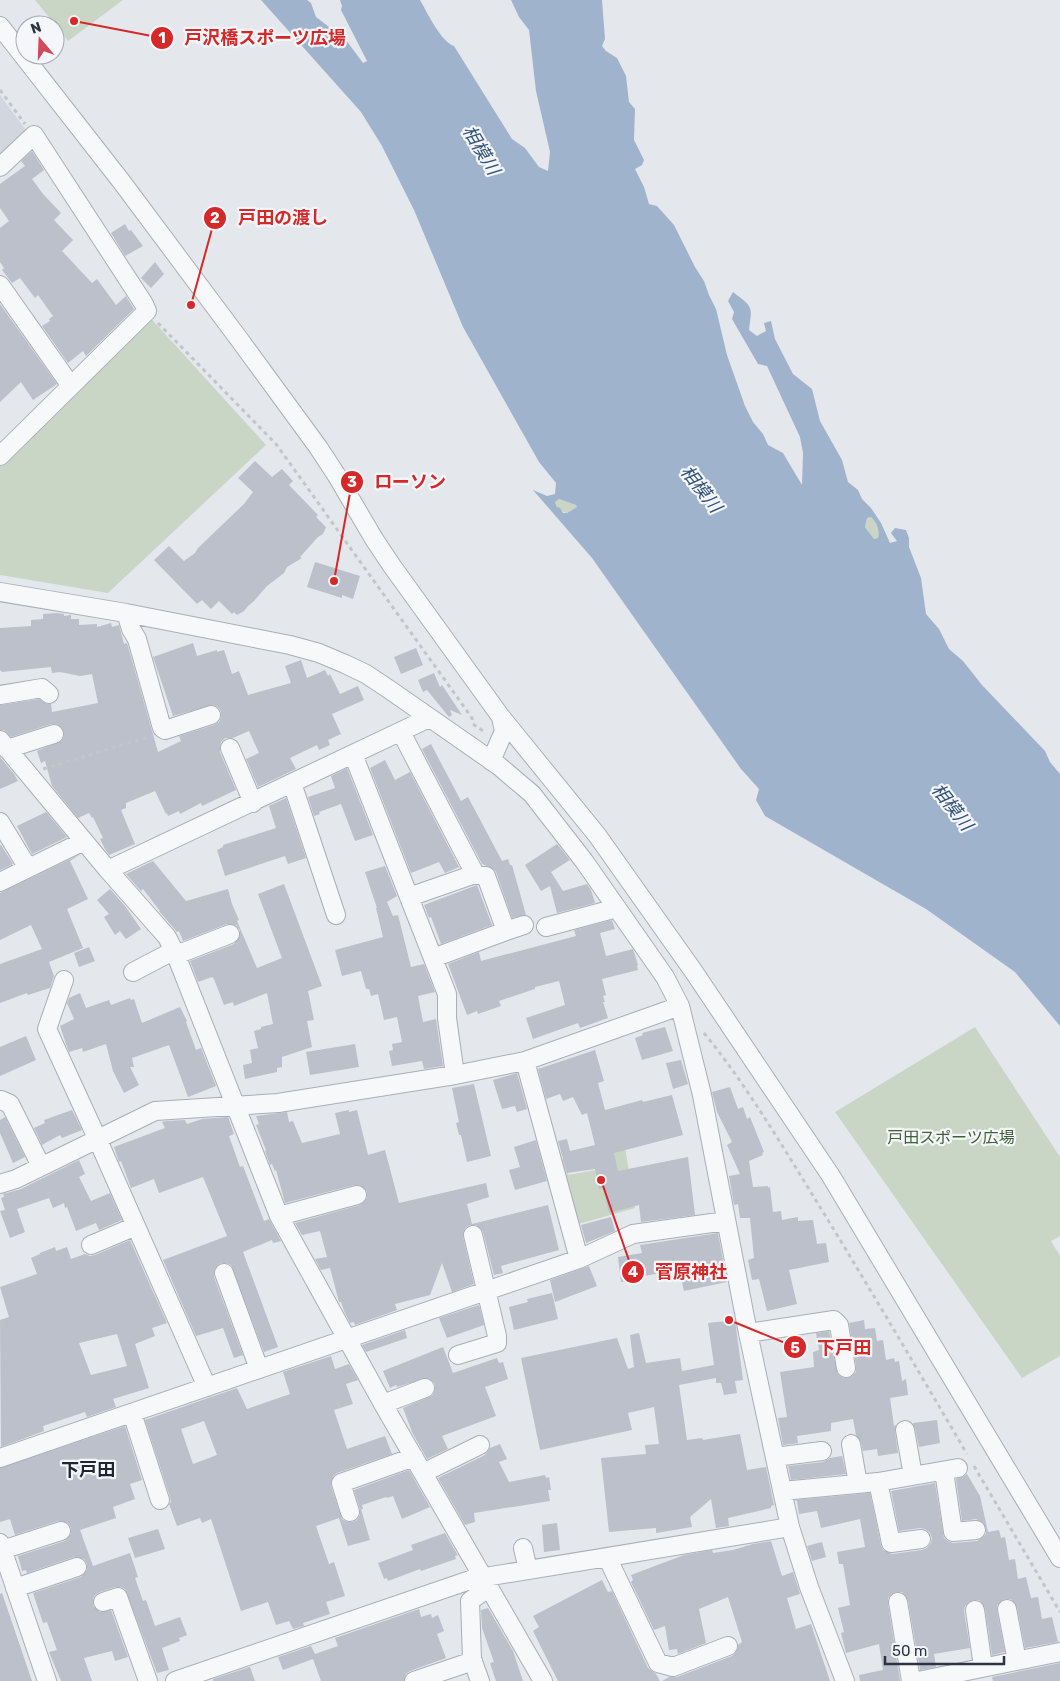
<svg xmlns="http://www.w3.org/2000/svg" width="1060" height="1681" viewBox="0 0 1060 1681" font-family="Rubik,'Noto Sans JP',sans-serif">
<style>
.built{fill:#d2d6de}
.green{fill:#c9d6c5}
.water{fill:#9fb4cc;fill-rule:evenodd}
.building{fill:#bbc0ca;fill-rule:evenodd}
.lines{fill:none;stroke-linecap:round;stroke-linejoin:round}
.minor-casing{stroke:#a9aeb7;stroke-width:20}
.path{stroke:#c2c5cb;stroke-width:3;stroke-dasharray:4 4;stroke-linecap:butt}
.minor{stroke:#f7f8fa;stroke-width:18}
.labels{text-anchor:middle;stroke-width:4.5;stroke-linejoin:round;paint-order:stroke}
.park-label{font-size:16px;fill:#3f6138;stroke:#f4f6f9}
.water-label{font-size:18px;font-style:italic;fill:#34527a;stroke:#f4f6f9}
.neighbourhood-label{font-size:18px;font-weight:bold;fill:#1d2536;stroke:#f4f6f9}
.leader{fill:none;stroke:#d62828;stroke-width:2}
.callout-dot{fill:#d62828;stroke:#f4f6f9;stroke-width:2}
.mark-label{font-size:15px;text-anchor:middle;font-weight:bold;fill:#fff}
.callout-label{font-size:18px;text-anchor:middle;font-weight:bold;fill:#d62828;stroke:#f4f6f9;stroke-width:4.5;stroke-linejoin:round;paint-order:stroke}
</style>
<rect width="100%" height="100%" fill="#e4e7ec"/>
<!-- built -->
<path class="built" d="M0,95L28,133L0,159Z"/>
<!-- green -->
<path class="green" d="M35,0H123L68,41Z
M146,313L266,445L108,593L0,575V460Z
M559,499L576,505L577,507L567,513C560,512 557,508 555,501Z
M871,517C877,523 880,530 878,538L874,539L865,527L867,518Z
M975,1027L1060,1157V1236L1051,1241L1060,1256V1356L1022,1378L835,1112Z
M625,1147L635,1208L575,1225L557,1161L564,1159L568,1175L601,1169L599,1152Z"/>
<!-- water -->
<path class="water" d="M261,0H307L311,3L316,17L346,40L363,63L367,61L341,10L342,6L340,0H420C427,12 441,42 454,46L512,139L525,148L539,167L548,171L550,152L536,91L529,30L519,17L511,0H602L605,39L602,46L606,51L617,58L626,76L629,102L635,109L634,140L644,160L642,165L635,169L644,187L649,204L657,206L674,225L695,267L704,281L709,295L716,309L727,355L745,406L753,422L763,434L768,445L783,453L802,485L803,453L800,437L767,366L758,364L732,319L734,312L728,301L733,292C754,308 752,306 749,330L757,336L766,331L764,323L771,321L775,339L793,374L812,389L820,421L842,460L848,482L858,490L862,499L871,508L881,523L890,543L897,541L891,533L895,528L906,530L909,538V547L921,578L926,614L939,629L949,649L963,661L982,685L1045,751L1050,762L1060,774V1026L1015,972L926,909L765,816L756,800L759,789L741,769L592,558L533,490L547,496L555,494L556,483L539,462L463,327L414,210L382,146L361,112ZM559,499L576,505L577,507L567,513H563L560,508L557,507L555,502ZM871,517C877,523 880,530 878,538L874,539L865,527L867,518Z"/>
<!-- building -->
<path class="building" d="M32,151L44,170L32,179L43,194L61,213L54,220L73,240L62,251L92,283L97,279L116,305L126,296L134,309L86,356L83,351L68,363L42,326L50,321L49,319L53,316L38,295L35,298L20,278L12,283L2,270L4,268L0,262V228L9,221L0,208V184L25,166L21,161Z
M125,224L129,231L131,230L143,246L125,256L111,233Z
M155,262L164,274L151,288L141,278Z
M0,304L57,384L33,400L21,382L0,402Z
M255,461L272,477L282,469L293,481L289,485L318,515L316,517L326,527L323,534L318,537L300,557L302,558L287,567L284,573L267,586L254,601L248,606L244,611L237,615L234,612L232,614L219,601L211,609L202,600L197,604L154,560L169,546L184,561L195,553L198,548L244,504L253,492L238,478Z
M315,562L360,576L353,599L342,595V598L307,587Z
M57,613L64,614V616L71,615V619H79V625L97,624V627L111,623L112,627L119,625L124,644L127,643L158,752L181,741L179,736L214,725L219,722L221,718V712L218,707L213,705L173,716L153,657L193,643L197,656L217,650V652L224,650L232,674L239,671L248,695L291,683L285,666L301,660L307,678L325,670L328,676L330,674L340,694L358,686L364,700L332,714L341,734L328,740L330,745L319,750L317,745L290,758L296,769L258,787L246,759L259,753L249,731L233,738H225L221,742L220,752L236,790L202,806L201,803L180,814L179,811L168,816L167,813L166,814L155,791L126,803V808L121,810L135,844L109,855L105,849L100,839L103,838L93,817L92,818L89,813L78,818L52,786L45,761L41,763L37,751L61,741L64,736L61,727L57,724H51L11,737L4,730H0V705L39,699L47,704H51L52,712L98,703L92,674L80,676L60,672L52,673L51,667L2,672L0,670V628L31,626V620L43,619V614Z
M416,648L423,665L401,674L394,657Z
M434,673L440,687L442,685L462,715L450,710L452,715L449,717L427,690L423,692L418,680Z
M431,744L461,801L468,797L502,861L508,859L510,865H512L526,915L512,918L496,872L492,868L482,864L422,749Z
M0,757L14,774L18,781L0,789Z
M385,760L395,780L410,772L459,867L445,873L439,862L411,873L370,768Z
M347,768L373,835L355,841L341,804L319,812L320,814L314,816L308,797L335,788L331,776Z
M286,798L306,858L288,864L285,856L225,876L217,850L223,847V845L276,828L269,806Z
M46,812L67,837L32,854L17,826Z
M557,844L570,860L551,872L563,891L587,884L591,890L595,903L557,913L550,886L541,891L525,865Z
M0,845H1L13,864L0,870Z
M81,854L70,861L88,899L67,909L83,948L49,962L54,976L50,988L28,995L27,993L0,1003V964L42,949L31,925L0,940V893Z
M153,861L186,901L228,889L232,904L239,920L237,921L257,968L282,958L258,894L284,884L322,986L308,991L314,1020L307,1021L312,1047L282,1057V1067L277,1068V1072L245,1079L243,1065L252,1063L250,1050L258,1048L254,1031L261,1029V1027L273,1024L267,993L234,1006L233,1002L224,1005L214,979L212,977L198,982L190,961L234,944L240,936V930L236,925L227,924L183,941L179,931L177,932L159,911H160L143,889L141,891L126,874Z
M385,866L397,896L387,902L393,916L398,915L411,967L424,964L435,992L418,996L423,1022L436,1019L443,1066L424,1069L422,1061L392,1066L389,1051L393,1050L392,1044L402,1042L397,1017L384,1020L378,994L371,996L369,989H366L361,971L342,976L335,950L383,937L376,908H377L365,872Z
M477,885L492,925L441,944L431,917L429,918L424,905Z
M110,889L125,906L141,929L126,939L120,931L115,935L104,917L109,914L97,900Z
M612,920L615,929L600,933L606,956L633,949L638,965L637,966L638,970L602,979L606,995L603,996L605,1002H603L608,1018L580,1028L578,1023L533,1039L526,1018L565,1005L559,981L535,987V989L499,1001L501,1006L478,1014L477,1011L467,1015L448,964L479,952L481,961L576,936L574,930Z
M89,947L95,961L79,967L74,953Z
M80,993L86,1008L109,1000L111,1005L130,998L131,1000L134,999L142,1023L180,1007L187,1021L186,1022L196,1050L201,1048L216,1086L188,1097L169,1045L132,1058L134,1067H130L139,1085L124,1093L113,1071L106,1044L83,1052L82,1048L69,1052L67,1047L60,1026L74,1019L67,1003L69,998Z
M665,1027L673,1051L642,1060L635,1038L643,1035L642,1033Z
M26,1036L36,1060L0,1076V1047Z
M355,1044L359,1067L310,1075L306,1052Z
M595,1050L604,1081L598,1083L605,1110L642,1100L643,1102L672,1095L683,1135L614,1153L618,1171L688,1157L695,1215L641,1222L639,1205L609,1213L603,1188L599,1189L595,1169L567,1173L558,1141L567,1139L570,1151L595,1145L587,1113L582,1115L573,1097L563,1101L560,1094L546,1099L538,1069Z
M681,1060L688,1084L673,1089L666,1063Z
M517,1073L527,1109L517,1112L515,1106L502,1109L493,1080Z
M474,1084L491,1156L467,1162L461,1135H459L456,1123L459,1122L452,1088Z
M730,1087L738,1109L743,1107L747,1119L750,1117L764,1152L762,1153L763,1155L749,1161L753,1187L768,1186V1188L770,1187L773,1212L781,1211L782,1220L798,1217V1221L813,1220L817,1244L826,1243L829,1262L789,1270L797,1304L767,1311L759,1279L752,1280L748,1260L754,1258L750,1218H740L738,1204L734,1205L729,1176L740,1174L727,1145L732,1142L717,1112L712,1092Z
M72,1110L82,1130L62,1138L60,1135L42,1145L34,1128L45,1123L44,1120Z
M349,1110V1112L357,1110L368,1155L385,1150L399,1203L486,1183L489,1197L467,1204L472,1224L548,1205L559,1250L501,1266L503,1273L494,1275L483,1232L476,1225H470L465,1228L463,1237L474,1284L452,1292L442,1263L430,1295L395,1304L397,1310L355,1325L354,1322L350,1323L344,1311L341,1302H339L330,1268L321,1270L315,1259L327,1257L320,1231L302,1235L295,1223L360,1205L367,1198V1192L360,1185H354L285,1203L276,1170L275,1171L272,1164L270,1165L265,1151L266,1150L256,1125L259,1124L256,1116L287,1112L289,1122L293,1121L302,1143L340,1134L335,1113Z
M5,1117L25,1157L13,1163L0,1133V1120Z
M228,1117L234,1134L229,1136L240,1167L243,1166L264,1221L269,1219L281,1241L273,1243L272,1240L243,1252L278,1347L264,1352L231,1265L226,1263H221L216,1266L214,1271V1277L243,1355L234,1358L223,1328L196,1336L163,1260L227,1236L203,1177L159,1193L154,1179L131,1188L121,1161L119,1162L114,1147L165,1128L162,1122L166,1121L185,1120L187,1124L202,1119Z
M536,1140L547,1181L515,1190L509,1170L520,1167L514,1147Z
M79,1160L85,1174L79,1177L91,1201L110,1193L122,1220L99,1230L96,1223L76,1231L67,1207L65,1208L64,1203L53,1208L49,1198L17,1209L25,1232L10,1238L0,1211L5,1210L1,1198L4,1197L3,1194L21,1189Z
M611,1217L615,1231L586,1243L581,1225Z
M718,1233L727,1282L684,1291L679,1270L638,1277V1279L621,1282L618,1257L642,1253L640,1245Z
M130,1240L167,1323L152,1328L155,1336L135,1344L149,1388L113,1399L116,1407L87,1417L85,1412L43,1426L44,1431L1,1447L0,1320L9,1317L0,1287L37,1274L31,1258L40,1254V1253L55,1247L56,1251L67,1247L71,1259L85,1254L90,1256L95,1255ZM117,1334L127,1366L91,1375L79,1343Z
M589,1266L597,1286L555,1302L550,1280Z
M552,1293L558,1319L514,1330L509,1307L528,1302L527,1299Z
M479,1305L484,1325L447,1338L439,1318Z
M735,1320L743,1380L735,1381L737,1393L724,1395L721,1383H716V1378L679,1385L687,1440L702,1438L703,1440L740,1434L747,1470L766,1467L774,1505L771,1506V1508L728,1518L729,1526L716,1528L711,1499L690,1517L692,1527L656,1533V1528L609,1532L601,1458L646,1454L645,1445L659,1444L654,1407L628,1413L632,1430L540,1450L521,1358L617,1338L628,1369L634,1367L630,1335L639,1333L646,1363L680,1358L682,1371L714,1365L708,1323Z
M864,1320L865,1329L875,1328L877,1341L883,1340L886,1360L894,1358L895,1362L899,1361L902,1381L906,1379L908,1395L890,1398L894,1426L896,1425L895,1432L898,1453L878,1456L877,1449L863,1451L861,1442L856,1435L853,1419L831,1423V1431L797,1436L798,1443L783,1445L778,1418L787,1417L780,1372L814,1367L813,1352L819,1350L816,1333L829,1331L838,1374L843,1378L852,1376L856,1372V1366L849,1323Z
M405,1330L407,1338L366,1352L362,1345Z
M443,1347L453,1373L497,1358L499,1363L503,1362L508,1379L485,1387L496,1416L442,1436L448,1449L427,1459L412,1432L403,1408L433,1395L435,1390V1384L431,1380L426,1378L397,1387L396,1385L390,1388L383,1371Z
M331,1356L335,1369L349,1364L358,1380L346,1384L353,1404L334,1410L347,1449L385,1436L392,1454L337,1473L333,1476L331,1486L342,1519L347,1522H353L357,1520L360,1515V1509L354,1490L409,1470L430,1507L402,1519L393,1496L387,1498L386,1497L362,1505L363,1509H361L370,1540L348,1546L339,1518L316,1526L329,1564L334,1562L345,1596L326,1602L330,1614L303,1623L304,1626L293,1629L289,1621L276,1625L268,1602L241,1611L211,1519L202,1523L200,1518L177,1526L169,1504L171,1502L170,1497L145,1420L237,1388L247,1409L290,1394L283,1372ZM204,1421L217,1455L193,1464L181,1429Z
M937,1420L940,1443L919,1447L915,1428L913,1423Z
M125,1426L142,1480L130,1484L135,1499L113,1507L116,1518L80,1530L93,1566L130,1553L138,1577L135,1578L143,1601L146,1600L155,1626L180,1617L187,1635L179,1638L180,1641L162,1648L169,1670L157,1673L125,1589L121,1587H115L100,1592L95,1595L93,1599V1606L100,1612L111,1610L128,1657L115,1661L112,1651L84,1658L92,1681H61L49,1652L57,1650L47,1622L43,1623L33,1593L81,1577L87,1570V1564L84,1559L74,1557L27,1573L26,1570L22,1571L18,1556L65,1541L71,1534V1528L68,1523L58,1521L15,1535L10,1519L0,1522V1468Z
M500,1444L507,1459L499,1462L509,1482L545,1475L546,1478L549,1477L551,1490H548L550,1501L474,1513L475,1522L465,1525L438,1478L485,1455L490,1448Z
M842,1456L846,1474L791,1480L788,1466L823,1462L830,1458Z
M967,1474L980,1496L988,1532L999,1530L1001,1538L1005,1537L1009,1560L1015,1559L1018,1579L1026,1577L1031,1598L1038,1597L1042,1619L1052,1617L1058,1642L1025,1648L1017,1607L1011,1599H1005L997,1605V1611L1005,1652L992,1655L985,1608L979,1600H973L965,1606L964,1611L970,1648L934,1654L936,1667L920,1670L908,1600L906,1596L902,1592H896L888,1598V1604L900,1681H860L859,1675L883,1670L879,1644L846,1653L841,1633L844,1632L838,1608L850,1605L843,1564H839L837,1552L865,1547L860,1519L821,1528L817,1511L799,1514L797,1501L795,1500L870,1493L881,1545L883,1550L892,1554L922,1550L927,1548L931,1543L932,1538L930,1533L925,1529L920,1528L899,1531L891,1491L935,1483L944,1538L948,1541L953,1543L977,1541L982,1538L986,1534V1529L984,1524L976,1519L962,1521L956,1479L964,1476Z
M557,1523L560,1550L544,1552L542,1525Z
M158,1529L165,1549L135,1558L128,1538Z
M445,1533L457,1554L458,1555L455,1556L456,1559L421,1571L420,1569L388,1581L387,1578L384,1579L378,1563L413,1550L411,1545Z
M771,1541L782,1576L793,1572L800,1594L787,1598L796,1629L811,1624L830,1681H662L669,1677H677L732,1656L736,1652L738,1645L742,1642L728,1597L699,1609L706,1643L678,1654L677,1649L669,1650L665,1626L654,1630L631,1582L633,1580L631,1575L684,1555L712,1550L713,1553L733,1550L753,1544Z
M822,1542L826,1557L812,1561L807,1546Z
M602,1580L608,1592L612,1591L648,1668L656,1674L660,1681H558L533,1631L539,1627L533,1616Z
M2,1593L32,1681H0V1594Z
M488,1608L513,1651L523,1681H496L490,1663L494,1662L482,1628L481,1610Z
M419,1609L421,1617L431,1614L432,1618L438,1615L444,1631L437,1634L446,1658L410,1671L406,1674L404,1681H321L313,1659L283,1670L278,1657L311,1646L315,1654L338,1646L335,1638Z
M1060,1663V1681H993L992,1677Z
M250,1667L255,1681H213V1679Z"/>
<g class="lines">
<defs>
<path id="minor" d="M0,26L121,181L239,339L318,447L337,476L374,539L392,566L501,717L597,835L694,972L831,1176L1060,1558
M0,167L34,135L144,304L147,311L0,456
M0,285L71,386
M0,592L126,613L290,645L319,653L345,664L366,674L390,690L499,766L532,794L584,861L665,977L680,1006L702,1095L748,1333L790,1527L809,1587L845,1681
M126,613L131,629L137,639L162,728L165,730L211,715
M0,695L42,688L49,694
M401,732L475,874
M0,740L108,870L167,937L176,955L279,1216L383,1404L543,1681
M230,748L253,803
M7,749L54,734
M353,754L447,994V1018L455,1075
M491,761L504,731L501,717
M292,783L336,915
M0,822L28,868
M108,870L429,718
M0,882L84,841
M409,897L475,874L486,876L506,931L433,958
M546,927L617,908
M506,931L524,925
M176,955L230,934
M133,972L173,951
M64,980L47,1029L97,1138L207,1387
M525,1061L579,1259
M1,1100L10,1104L41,1166
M0,1184L16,1179L155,1111L278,1103L455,1075L525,1061L680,1006
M279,1216L357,1195
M91,1245L136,1226
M224,1273L259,1369
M748,1333L834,1320L839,1325L846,1368
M458,1355L497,1343V1336L473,1235
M383,1404L425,1388
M132,1413L160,1500
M905,1430L913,1476
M851,1444L858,1484
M775,1457L822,1451
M0,1458L579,1259L633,1234L726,1221
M944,1471L953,1532L976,1530
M423,1473L480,1445
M878,1482L891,1543L921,1539
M782,1491L878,1482L958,1468
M350,1512L341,1483L414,1457
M0,1543L47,1681
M523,1548L528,1570
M2,1550L61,1531
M607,1557L658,1663L673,1667L728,1646
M15,1588L77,1567
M103,1602L118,1597L148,1681
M898,1602L911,1681
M1007,1609L1017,1661
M975,1610L983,1667
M175,1681L473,1579L790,1527
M414,1681L473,1661
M480,1681L472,1659L470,1601L489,1587
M918,1681L1060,1652"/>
</defs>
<!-- minor casing -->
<use href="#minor" class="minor-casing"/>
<!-- path -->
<path class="path" d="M0,90L25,124
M158,323L276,444L472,718L473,724L486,733
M43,769L149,737
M704,1033C745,1083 778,1139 812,1194C865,1280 916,1367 967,1454
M974,1466L1060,1612"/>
<!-- minor -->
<use href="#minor" class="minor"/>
</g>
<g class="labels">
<!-- park labels -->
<g class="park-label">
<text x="951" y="1143">戸田スポーツ広場</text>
</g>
<!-- water labels -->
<g class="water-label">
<text transform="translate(481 150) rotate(59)" y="6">相模川</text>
<text transform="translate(701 489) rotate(52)" y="6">相模川</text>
<text transform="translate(952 807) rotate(52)" y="6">相模川</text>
</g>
<!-- neighbourhood labels -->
<g class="neighbourhood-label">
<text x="88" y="1476">下戸田</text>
</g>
</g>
<!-- callouts -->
<path class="leader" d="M74 21L162 38M191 305L215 218M334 581L352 482M601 1180L633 1272M729 1320L795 1347"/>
<g class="callout-dot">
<circle cx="74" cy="21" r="5"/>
<circle cx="191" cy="305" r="5"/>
<circle cx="334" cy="581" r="5"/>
<circle cx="601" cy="1180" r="5"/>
<circle cx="729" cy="1320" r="5"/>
<circle cx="162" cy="38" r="12"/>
<circle cx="215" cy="218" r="12"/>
<circle cx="352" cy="482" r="12"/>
<circle cx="633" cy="1272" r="12"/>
<circle cx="795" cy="1347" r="12"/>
</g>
<g class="mark-label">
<text x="162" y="43">1</text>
<text x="215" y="223">2</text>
<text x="352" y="487">3</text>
<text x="633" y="1277">4</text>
<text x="795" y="1353">5</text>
</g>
<g class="callout-label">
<text x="265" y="44">戸沢橋スポーツ広場</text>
<text x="283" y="224">戸田の渡し</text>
<text x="410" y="488">ローソン</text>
<text x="691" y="1278">菅原神社</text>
<text x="844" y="1354">下戸田</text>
</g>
<!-- north arrow -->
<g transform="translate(40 40) rotate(341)"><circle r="24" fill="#f4f6f9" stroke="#a4a8b1"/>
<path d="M0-4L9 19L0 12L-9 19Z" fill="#d1495b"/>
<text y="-8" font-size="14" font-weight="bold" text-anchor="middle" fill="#2b3445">N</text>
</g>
<!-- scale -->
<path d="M885 1656v8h119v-8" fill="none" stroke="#2b3445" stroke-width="2.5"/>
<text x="892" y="1656" font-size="15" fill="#2b3445" stroke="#f4f6f9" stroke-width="4" paint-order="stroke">50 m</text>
</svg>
